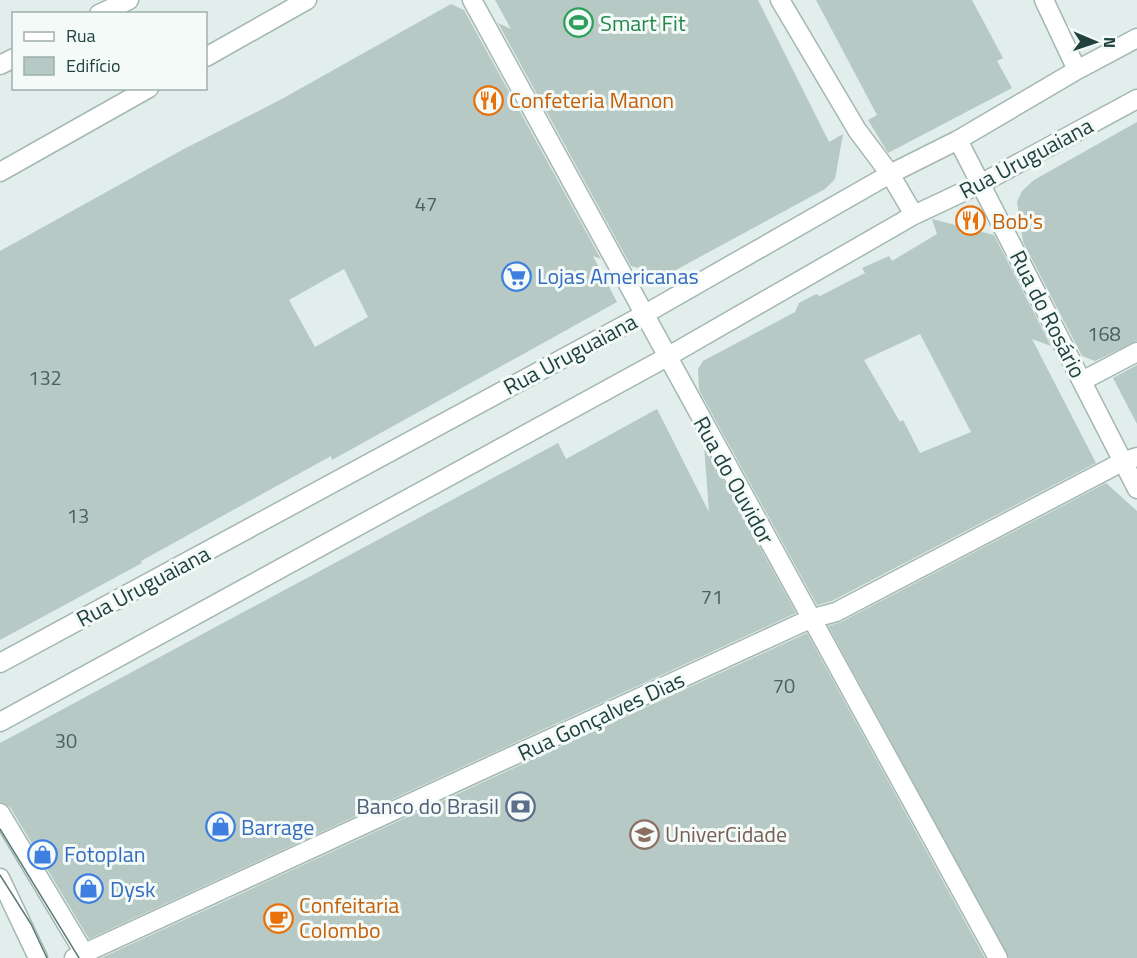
<svg xmlns="http://www.w3.org/2000/svg" width="1137" height="958" viewBox="0 0 1137 958" font-family="'Titillium Web',sans-serif">
<style>
.building{fill:#b7c9c4;fill-rule:evenodd}
.lines{fill:none;stroke-linecap:round;stroke-linejoin:round}
.minor-casing{stroke:#a4b7b3;stroke-width:21}
.minor{stroke:#fff;stroke-width:18}
.tram{stroke:#5b7d79;stroke-width:1.5}
.labels{text-anchor:middle;stroke-width:6;stroke-linejoin:round;paint-order:stroke}
.number-label{font-size:20px;fill:#46635f}
.leisure-label{font-size:22px;fill:#27864d;stroke:#f3faf8;text-anchor:start}
.food-label{font-size:22px;fill:#c56008;stroke:#f3faf8;text-anchor:start}
.street-label{font-size:22px;fill:#20413d;stroke:#f3faf8}
.shop-label{font-size:22px;fill:#366cbe;stroke:#f3faf8;text-anchor:start}
.service-label{font-size:22px;fill:#4e5e75;stroke:#f3faf8;text-anchor:end}
.education-label{font-size:22px;fill:#785e54;stroke:#f3faf8;text-anchor:start}
</style>
<rect width="100%" height="100%" fill="#e2eeeb"/>
<!-- building -->
<path class="building" d="M495,0H758L829,142L843,134L835,179L825,189L674,271L657,273L631,266L498,23L511,29Z
M816,0H972L1003,58L997,61L1012,88L888,153L868,120L877,115Z
M451,4L464,10L601,259L593,256L617,302L332,460L331,456L141,561L142,563L0,640V251L182,150L280,100ZM344,269L368,317L315,347L289,300Z
M1137,122V341L1095,361L1082,356L1023,242L1017,202L1022,191L1034,180Z
M932,219L994,235L1051,346L1032,339L1096,463L832,601L817,605L699,390L698,369L703,361L795,312L799,303L816,294L820,296L865,273L862,268L889,256L892,261L937,234ZM920,334L971,432L920,453L903,420L900,422L864,360Z
M1137,365V424L1113,378Z
M657,409L709,512L704,445L796,613L89,939L10,807L0,802V743L558,443L566,459Z
M1106,483L1137,511V958H1009L828,626L841,622Z
M807,633L985,958H101Z"/>
<g class="lines">
<defs>
<path id="minor" d="M472,0L998,958
M780,0L857,130L890,174L914,215
M1044,0L1077,70
M99,14L129,0
M206,57L307,0
M0,65L14,58
M958,140L1137,489
M0,172L149,88
M1082,381L1137,352
M0,663L645,314L890,174L958,140L1077,70L1137,38
M0,722L667,357L914,215L982,183L1137,99
M0,813L87,958
M0,878L38,958
M74,958L810,619L836,612L1122,462L1137,457"/>
</defs>
<!-- minor casing -->
<use href="#minor" class="minor-casing"/>
<!-- minor -->
<use href="#minor" class="minor"/>
<!-- tram -->
<path class="tram" d="M0,829L79,958
M0,875L31,924L47,958"/>
</g>
<!-- icons -->
<defs>
<symbol id="stadium-ring" viewBox="-11 -11 22 22"><circle r="9.5" fill="#f3faf8" stroke="#2e9e5b" stroke-width="1.5"/><path d="M0-5a6.5 5 0 1 0 0 10a6.5 5 0 1 0 0-10ZM-3.5-1.8h7v3.6h-7Z" fill="#2e9e5b"/></symbol>
<symbol id="restaurant-ring" viewBox="-11 -11 22 22"><circle r="9.5" fill="#f3faf8" stroke="#e8710a" stroke-width="1.5"/><path d="M-5-6h1v4h1v-4h1v4h1v-4h1v5L-1.5 .5V6h-2V.5L-5-1ZM5-6V6H3V1.5H1.5Q1.5-4 5-6Z" fill="#e8710a"/></symbol>
<symbol id="supermarket-ring" viewBox="-11 -11 22 22"><circle r="9.5" fill="#f3faf8" stroke="#3f7fe0" stroke-width="1.5"/><path d="M-6-5.5h2.5l.6 2H6L4.5 2H-2.5L-4.4-4H-6ZM-1.5 3.2a1.3 1.3 0 1 0 .1 0ZM3 3.2a1.3 1.3 0 1 0 .1 0Z" fill="#3f7fe0"/></symbol>
<symbol id="bank-ring" viewBox="-11 -11 22 22"><circle r="9.5" fill="#f3faf8" stroke="#5c6f8a" stroke-width="1.5"/><path d="M-6-4H6V4H-6ZM0-2.3a2.3 2.3 0 1 0 0 4.6a2.3 2.3 0 1 0 0-4.6Z" fill="#5c6f8a"/></symbol>
<symbol id="shop-ring" viewBox="-11 -11 22 22"><circle r="9.5" fill="#f3faf8" stroke="#3f7fe0" stroke-width="1.5"/><path d="M-5-2.5h2.3a2.7 3.5 0 0 1 5.4 0H5L5.5 6h-11ZM-1.5-2.5h3a1.5 2.3 0 0 0-3 0Z" fill="#3f7fe0"/></symbol>
<symbol id="university-ring" viewBox="-11 -11 22 22"><circle r="9.5" fill="#f3faf8" stroke="#8d6e63" stroke-width="1.5"/><path d="M0-5L7-2L0 1L-7-2ZM-4 1L0 2.5L4 1V4Q0 6-4 4Z" fill="#8d6e63"/></symbol>
<symbol id="cafe-ring" viewBox="-11 -11 22 22"><circle r="9.5" fill="#f3faf8" stroke="#e8710a" stroke-width="1.5"/><path d="M-5.5-4.5H6V0H3Q3 3.5 0 3.5H-2.5Q-5.5 3.5-5.5 0ZM3-3.2v2h1.7v-2ZM-6 4.5H4V6H-6Z" fill="#e8710a"/></symbol>
</defs>
<g fill-rule="evenodd">
<use href="#stadium-ring" x="562" y="6" width="33" height="33"/>
<use href="#restaurant-ring" x="472" y="84" width="33" height="33"/>
<use href="#restaurant-ring" x="954" y="204" width="33" height="33"/>
<use href="#supermarket-ring" x="500" y="260" width="33" height="33"/>
<use href="#bank-ring" x="504" y="790" width="33" height="33"/>
<use href="#shop-ring" x="204" y="810" width="33" height="33"/>
<use href="#university-ring" x="628" y="818" width="33" height="33"/>
<use href="#shop-ring" x="26" y="838" width="33" height="33"/>
<use href="#shop-ring" x="72" y="872" width="33" height="33"/>
<use href="#cafe-ring" x="262" y="902" width="33" height="33"/>
</g>
<g class="labels">
<!-- number labels -->
<g class="number-label">
<text x="426" y="211">47</text>
<text x="1104" y="341">168</text>
<text x="45" y="385">132</text>
<text x="78" y="523">13</text>
<text x="712" y="604">71</text>
<text x="784" y="693">70</text>
<text x="66" y="748">30</text>
</g>
<!-- leisure labels -->
<g class="leisure-label">
<text x="600" y="31">Smart Fit</text>
</g>
<!-- food labels -->
<g class="food-label">
<text x="509" y="108">Confeteria Manon</text>
<text x="992" y="229">Bob's</text>
<text x="299" y="913">Confeitaria<tspan x="299" dy="25">Colombo</tspan></text>
</g>
<!-- street labels -->
<g class="street-label">
<text transform="translate(1026 158) rotate(-28)" y="8">Rua Uruguaiana</text>
<text transform="translate(1048 314) rotate(63)" y="8">Rua do Rosário</text>
<text transform="translate(570 354) rotate(-28)" y="8">Rua Uruguaiana</text>
<text transform="translate(734 480) rotate(61)" y="8">Rua do Ouvidor</text>
<text transform="translate(143 586) rotate(-28)" y="8">Rua Uruguaiana</text>
<text transform="translate(601 716) rotate(-25)" y="8">Rua Gonçalves Dias</text>
</g>
<!-- shop labels -->
<g class="shop-label">
<text x="537" y="284">Lojas Americanas</text>
<text x="241" y="835">Barrage</text>
<text x="64" y="862">Fotoplan</text>
<text x="110" y="897">Dysk</text>
</g>
<!-- service labels -->
<g class="service-label">
<text x="499" y="814">Banco do Brasil</text>
</g>
<!-- education labels -->
<g class="education-label">
<text x="665" y="842">UniverCidade</text>
</g>
</g>
<!-- legend -->
<rect x="12" y="12" width="195" height="78" fill="#f3faf8" stroke="#9fb0ad" stroke-width="1.5"/>
<rect x="24" y="32" width="30" height="9" fill="#ffffff" stroke="#9fb0ad" stroke-width="1.5"/>
<text x="66" y="42" font-size="18" fill="#20413d">Rua</text>
<rect x="24" y="57" width="30" height="18" fill="#b7c9c4" stroke="#9fb0ad" stroke-width="1.5"/>
<text x="66" y="72" font-size="18" fill="#20413d">Edifício</text>
<!-- north arrow -->
<g transform="translate(1095 42) rotate(92)" stroke="#f3faf8" stroke-width="4.5" paint-order="stroke">
<path d="M0-4.5L10 22L0 15L-10 22Z" fill="#20413d"/>
<text y="-9" font-size="16" font-weight="bold" text-anchor="middle" fill="#20413d">N</text>
</g>
</svg>
